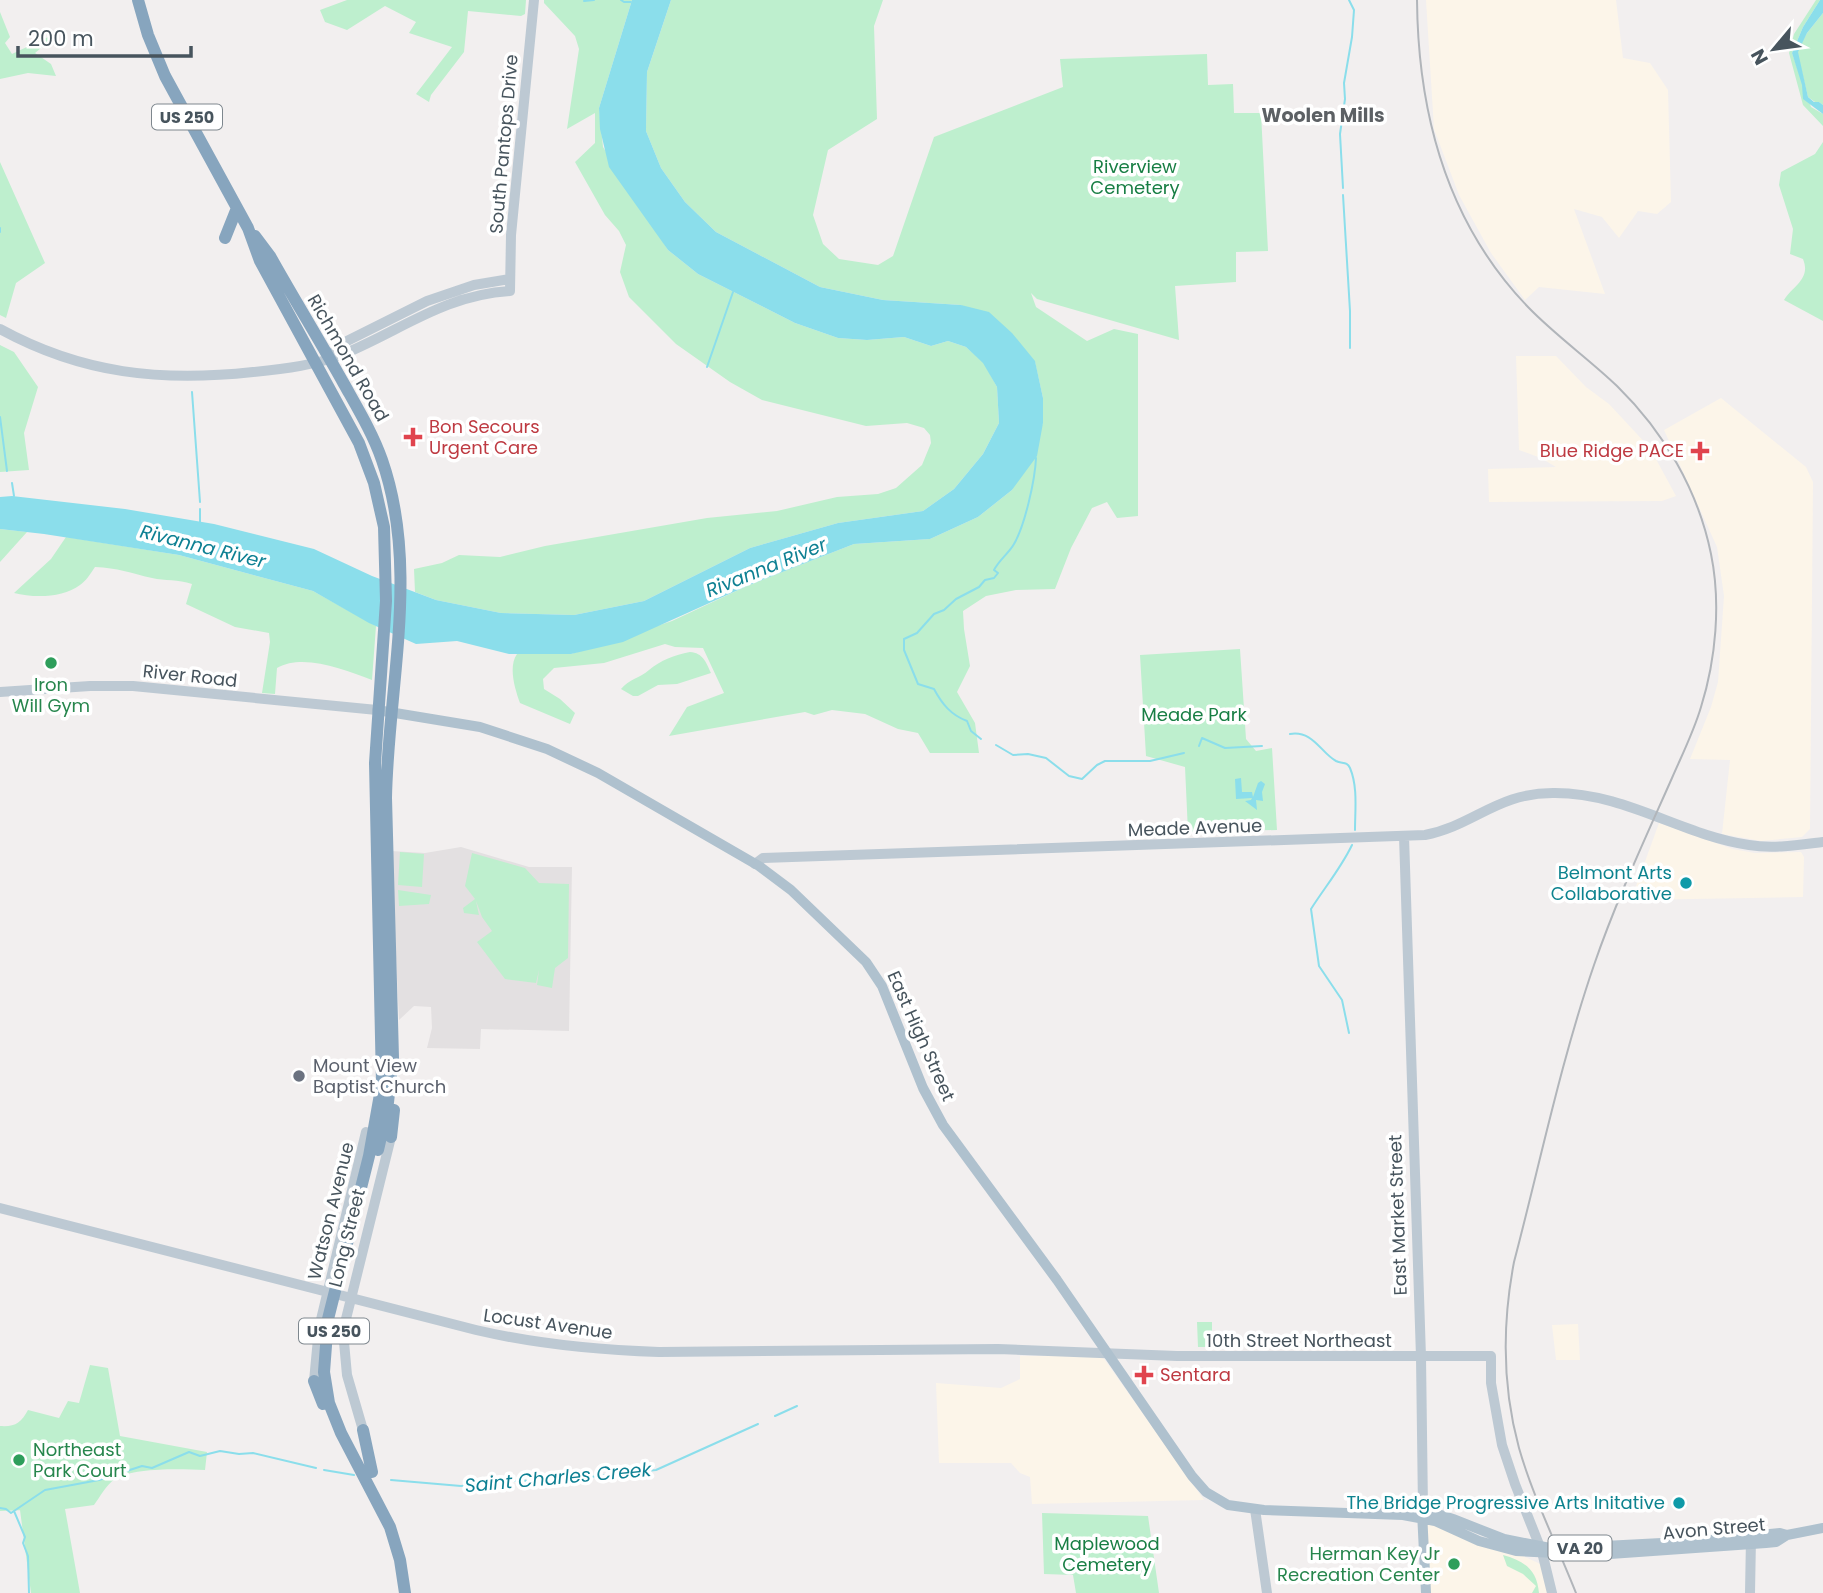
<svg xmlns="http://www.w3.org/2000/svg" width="1823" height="1593" viewBox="0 0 1823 1593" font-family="Poppins,sans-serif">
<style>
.commercial{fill:#fcf5e9}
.education{fill:#e3e0e1}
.green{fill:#beefce}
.water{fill:#8bdeeb}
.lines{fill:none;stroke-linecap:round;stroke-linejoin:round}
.stream{stroke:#8bdeeb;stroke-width:2}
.secondary{stroke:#bdc9d3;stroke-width:10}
.primary{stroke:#afc1ce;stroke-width:10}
.highway{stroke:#87a5be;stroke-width:12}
.rail{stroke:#b1b5ba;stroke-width:2}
.health-dot{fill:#e0444e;stroke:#fff;stroke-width:2.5}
.leisure-dot{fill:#2e9e5b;stroke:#fff;stroke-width:2.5}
.culture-dot{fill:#0f9aa8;stroke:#fff;stroke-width:2.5}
.worship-dot{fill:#6b7280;stroke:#fff;stroke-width:2.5}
.labels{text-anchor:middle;stroke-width:7;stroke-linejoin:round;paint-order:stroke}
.shield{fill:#fff;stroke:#7e878e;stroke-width:2}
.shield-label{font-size:16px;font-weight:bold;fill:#47545d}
.street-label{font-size:18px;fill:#47545d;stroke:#fff}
.park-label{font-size:18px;fill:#187e44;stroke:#fff}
.health-label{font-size:18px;fill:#be3a42;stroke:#fff;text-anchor:start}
.leisure-label{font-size:18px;fill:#27864d;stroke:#fff}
.culture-label{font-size:18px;fill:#0d838f;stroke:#fff;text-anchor:end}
.worship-label{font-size:18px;fill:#5b616d;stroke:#fff;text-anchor:start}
.neighbourhood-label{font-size:19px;font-weight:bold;fill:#5c6064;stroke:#fff}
.water-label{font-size:19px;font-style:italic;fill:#0e8093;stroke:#fff}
</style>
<rect width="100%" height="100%" fill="#f2efef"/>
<!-- commercial -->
<path class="commercial" d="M1426,0H1616L1623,58L1650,63L1668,90L1671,202L1657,214L1638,211L1619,238L1602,217L1574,209L1605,294L1539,287L1525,300L1491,253L1459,195L1434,129Z
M1516,356H1556L1586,387L1609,404L1650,448L1676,496L1662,501L1489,502L1488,469L1556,467L1541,458L1519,450Z
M1721,398L1806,467L1813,482L1810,829L1802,837L1761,841L1722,834L1730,760L1690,759L1711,707L1718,682L1724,596L1717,547L1664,430Z
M1659,823L1733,849L1755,853L1801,852L1804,857L1803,897L1631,900Z
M1578,1324L1580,1360H1556L1552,1325Z
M1020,1356H1102L1204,1500L1032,1504L1030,1477L1020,1473L1011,1463H939L936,1383L1001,1388L1020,1379Z
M1422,1524H1435L1521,1555L1547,1567L1552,1593H1426Z"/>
<!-- education -->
<path class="education" d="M461,847L529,867H572L569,1031L481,1029L480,1049L427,1048L432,1028L431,1007L414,1006L399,1020L391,851L425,853Z"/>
<!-- green -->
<path class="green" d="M347,0H526L525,14L521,16L468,11L464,52L431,95L429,102L416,94L452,47L409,33L416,22L385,6L347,30L325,22L320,10Z
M544,0H632L599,108L603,147L668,250L698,274L795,323L838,338L867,340L904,337L931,346L948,341L966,347L984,363L997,387L999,423L983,454L954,489L923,511L838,523L750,548L644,601L574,615L501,613L436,600L415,592L414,569L442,563L459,555L500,557L545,546L707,518L777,511L837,497L878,494L896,488L922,465L931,443L930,435L924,428L907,423L866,426L762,400L730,382L676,344L629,297L620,272L626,245L619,231L605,215L575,162L595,143V113L567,129L579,49L575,36L544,3Z
M671,0H883L874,26L877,119L828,150L813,215L823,244L839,259L878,265L893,256L934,137L1063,87L1060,59L1207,54L1208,85L1233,84L1234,113H1261L1268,251L1236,252V282L1175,286L1179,340L1037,299L1031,293L1036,307L1087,341L1114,329L1138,334V516L1117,518L1107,502L1092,508L1071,548L1055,589L1016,590L986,596L963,611L964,629L970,666L957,692L975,723L979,753H930L918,733L898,729L865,714L832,710L814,715L805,712L669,736L687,707L724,693L703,648L675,647L665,644L604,663L554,668L543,679L544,689L560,699L575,713L570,724L520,703C515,689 508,667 517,654H571L672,621L747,586L854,544L930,539L978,517L1012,490L1043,423V398L1035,362L961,305L883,300L820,287L716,232L685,202L661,168L646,131L647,72Z
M1816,0H1820L1803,27L1792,53L1811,107L1823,114V126L1803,105L1789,53L1794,34Z
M0,12L10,37L5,43L12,54L63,30L35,53L51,64L56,76L28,73L0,79Z
M1823,13V105L1819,102H1815L1808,97L1797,52L1807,33Z
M1823,142V321L1784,300C1794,285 1811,279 1803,259L1790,254L1793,229L1779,185L1781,172L1815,154Z
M0,162L45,263L16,283L6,318L0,315Z
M0,345L14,352L38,387L24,433L29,470L0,472Z
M0,529L27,532L0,562Z
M66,537L179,555L313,591L376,626L372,680C344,670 304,653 277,668L275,694L262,693L270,642L269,633L235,627L186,604L192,584C178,579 165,581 152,578C130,573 118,568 95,567C91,573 86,581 80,585C63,598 34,598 14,593L51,559Z
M1240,649L1246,739L1256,751L1272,748L1277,830L1188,832L1185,767L1146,756L1140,655Z
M690,652C703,653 706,662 711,673L677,684L658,685L638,696H633L621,689C629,679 640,678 649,670C661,660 674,655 690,652Z
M400,852L424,854L422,887L398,885Z
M472,853L525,868L539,883L569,884L568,958L555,968L552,988L537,985L539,970L536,983L505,979L477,942L492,931L482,917L476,901L479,915L464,913L463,908L475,899L465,886Z
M398,890L431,895L429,904L399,906Z
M1197,1322H1212V1347H1198Z
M90,1365L108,1368L120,1436L207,1452L205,1470C182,1469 134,1467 115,1479C106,1485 100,1497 94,1505L65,1509L80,1593H31L20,1510L50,1509L0,1511V1426C15,1427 21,1423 28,1410L59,1418L68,1401L79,1403Z
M1042,1513L1148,1516L1159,1593H1076L1073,1575L1044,1574Z
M1503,1555C1524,1561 1537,1569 1539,1593H1532L1536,1586L1523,1574L1507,1566Z"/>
<!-- water -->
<path class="water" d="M632,0H671L647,72L646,131L661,168L685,202L716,232L820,287L883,300L961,305L989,312L1012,333L1035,361L1043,398V423L1037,456L1012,490L978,517L930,539L854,544L747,586L623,642L571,654H509L457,641L416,644L369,623L313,591L179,555L44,534L0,529V497L12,496L125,509L214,524L314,549L372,576L436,600L501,613L574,615L644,601L750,548L838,523L923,511L954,489L983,454L999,423L997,387L983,363L966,347L948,341L931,346L904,337L867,340L838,338L795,323L698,274L668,250L609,167L600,129L599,108Z
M1820,0H1823V13L1807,33L1798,52L1808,97L1814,102H1819L1823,105V114L1803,99L1802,85L1792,53L1803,27Z
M1241,778L1242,792H1252L1253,797L1258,783L1261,781L1265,784L1262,792L1263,801L1256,800L1257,810L1245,801L1251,800L1252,798L1236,799L1235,779Z"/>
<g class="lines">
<!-- stream -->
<path class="stream" d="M621,0L624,2H631
M584,1L594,0
M1343,188L1340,134L1345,99L1344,83L1352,37L1354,10L1349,0
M1343,195L1350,311V348
M0,228V232
M707,367L733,292
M192,392L200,502
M0,417L7,471
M12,483L14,496
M200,509V522
M1290,734C1313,730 1321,753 1336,761C1342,764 1347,761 1350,768C1358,787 1355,810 1355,830
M981,739L971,731L967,721C951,715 942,704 934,689L918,684L904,650V639L917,633L934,614L944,610L956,599L979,587L985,580L994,578L998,573L994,570C999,560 1009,553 1014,544C1025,525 1035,480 1036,458
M996,745L1013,755L1028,754L1046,758L1069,776L1082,779L1097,765L1105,761H1150L1184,753
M1199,746L1202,738L1225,748L1262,746
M1349,1033L1342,1000L1319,966L1311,909C1325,887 1341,868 1352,845
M775,1416L797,1406
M324,1470L354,1475
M391,1480L461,1486L523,1480L533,1483L656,1470L758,1424
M0,1508L6,1509L11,1513L45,1490L99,1480L142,1466L152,1468L189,1452L200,1456L220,1451L239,1454L253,1453L316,1468
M14,1511L25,1537L23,1543L28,1556L29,1593"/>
<!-- secondary -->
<path class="secondary" d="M0,329C82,374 161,382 253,372C285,369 317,365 346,353C403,329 445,295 510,291L511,235L534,0
M329,357L341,344L427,301L474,285L510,279
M0,692L90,686H133L377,710
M1404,836L1421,1357L1423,1509
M755,864L763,858L1425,835C1473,826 1498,792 1555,793C1626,793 1681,835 1749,845C1773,849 1798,845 1823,842
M0,1208L476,1330C536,1344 597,1350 659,1352L998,1349L1177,1356H1491V1383L1502,1445L1515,1484L1542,1552L1552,1593
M314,1381L319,1328L366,1132
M363,1430L347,1375L343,1331L391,1137
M1255,1509L1267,1593
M1750,1593L1751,1538"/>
<!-- primary -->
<path class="primary" d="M377,710L480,727L547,749L598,773L759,866L791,890L866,962L882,986L923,1088L943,1125L1057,1280L1192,1476L1206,1492L1228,1505L1264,1510L1403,1515L1435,1521L1479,1541L1516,1551L1596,1555L1766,1543L1776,1542L1787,1535L1823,1528
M1352,1505H1389L1423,1509L1453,1519L1504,1539L1550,1548
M1422,1512L1426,1593
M1566,1548L1700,1541L1780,1533L1787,1535"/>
<!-- highway -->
<path class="highway" d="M138,0L148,35L165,76L248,228L260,261L359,443L374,483L384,527L386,601L375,763L382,1083L369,1156L328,1319L324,1372L329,1403L341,1433L390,1527L400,1560L405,1593
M255,236L270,256C294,299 320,341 344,384C358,409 373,434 382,460C420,569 388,686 386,798L393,1058L387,1111L378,1150
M225,238L237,208
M391,1137L394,1110
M314,1381L323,1404
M363,1430L372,1472"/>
<!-- rail -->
<path class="rail" d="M1417,0C1418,114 1448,224 1528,307C1556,336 1589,359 1617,386C1664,432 1698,490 1711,554C1721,603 1716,659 1701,707C1694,731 1682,755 1672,778C1645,839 1616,901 1594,965C1561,1061 1540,1163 1514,1262C1502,1325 1502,1386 1519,1448C1533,1497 1557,1545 1576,1593"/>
</g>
<!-- markers -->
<g class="health-dot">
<path d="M409.5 426.5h7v7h7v7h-7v7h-7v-7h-7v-7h7z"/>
<path d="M1696.5 440.5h7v7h7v7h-7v7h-7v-7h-7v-7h7z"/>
<path d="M1140.5 1364.5h7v7h7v7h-7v7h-7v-7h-7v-7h7z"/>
</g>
<g class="leisure-dot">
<circle cx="51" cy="663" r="7"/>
<circle cx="19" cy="1460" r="7"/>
<circle cx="1454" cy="1564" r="7"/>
</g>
<g class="culture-dot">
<circle cx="1686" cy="883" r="7"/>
<circle cx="1679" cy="1503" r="7"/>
</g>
<circle class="worship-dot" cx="299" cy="1076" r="7"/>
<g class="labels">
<!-- shield labels -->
<g class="shield">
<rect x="152" y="104.5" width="70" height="25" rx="5"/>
<rect x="299" y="1318.5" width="70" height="25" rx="5"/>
<rect x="1548.5" y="1535.5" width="63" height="25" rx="5"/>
</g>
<g class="shield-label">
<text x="187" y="123">US 250</text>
<text x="334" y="1337">US 250</text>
<text x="1580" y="1554">VA 20</text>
</g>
<!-- street labels -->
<g class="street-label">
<text transform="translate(504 144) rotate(-85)" y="6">South Pantops Drive</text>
<text transform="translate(348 358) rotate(60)" y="6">Richmond Road</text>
<text transform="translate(190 676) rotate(6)" y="6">River Road</text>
<text transform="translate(1195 828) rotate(-2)" y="6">Meade Avenue</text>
<text transform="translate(921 1036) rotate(66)" y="6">East High Street</text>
<text transform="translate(331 1211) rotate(-76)" y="6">Watson Avenue</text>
<text transform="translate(1398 1215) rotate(-92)" y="6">East Market Street</text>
<text transform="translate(347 1238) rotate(-76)" y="6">Long Street</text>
<text transform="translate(548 1324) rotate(8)" y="6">Locust Avenue</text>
<text x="1299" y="1347">10th Street Northeast</text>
<text transform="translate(1714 1529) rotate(-5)" y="6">Avon Street</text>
</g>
<!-- park labels -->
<g class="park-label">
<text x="1135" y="173">Riverview<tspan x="1135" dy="21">Cemetery</tspan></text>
<text x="1194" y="721">Meade Park</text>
<text x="1107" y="1550">Maplewood<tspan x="1107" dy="21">Cemetery</tspan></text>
</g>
<!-- health labels -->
<g class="health-label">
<text x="429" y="433">Bon Secours<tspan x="429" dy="21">Urgent Care</tspan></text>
<text x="1684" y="457" text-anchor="end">Blue Ridge PACE</text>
<text x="1160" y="1381">Sentara</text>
</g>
<!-- leisure labels -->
<g class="leisure-label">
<text x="51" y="691">Iron<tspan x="51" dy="21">Will Gym</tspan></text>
<text x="33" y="1456" text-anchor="start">Northeast<tspan x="33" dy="21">Park Court</tspan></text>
<text x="1440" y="1560" text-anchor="end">Herman Key Jr<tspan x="1440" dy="21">Recreation Center</tspan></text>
</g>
<!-- culture labels -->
<g class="culture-label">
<text x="1672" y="879">Belmont Arts<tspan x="1672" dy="21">Collaborative</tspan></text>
<text x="1665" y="1509">The Bridge Progressive Arts Initative</text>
</g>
<!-- worship labels -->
<g class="worship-label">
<text x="313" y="1072">Mount View<tspan x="313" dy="21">Baptist Church</tspan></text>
</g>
<!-- neighbourhood labels -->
<g class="neighbourhood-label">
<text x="1323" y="122">Woolen Mills</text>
</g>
<!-- water labels -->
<g class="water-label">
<text transform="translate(203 546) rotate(14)" y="7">Rivanna River</text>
<text transform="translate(766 567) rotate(-22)" y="7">Rivanna River</text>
<text transform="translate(558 1477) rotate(-5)" y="7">Saint Charles Creek</text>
</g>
</g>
<!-- north arrow -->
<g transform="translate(1774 49) rotate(241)" stroke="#ffffff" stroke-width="5" paint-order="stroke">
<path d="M0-5L12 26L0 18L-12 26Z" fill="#47545d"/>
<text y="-10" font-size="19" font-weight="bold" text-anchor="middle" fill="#47545d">N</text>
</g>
<!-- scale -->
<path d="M18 46v10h173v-10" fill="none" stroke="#47545d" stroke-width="3.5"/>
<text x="28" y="46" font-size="21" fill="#47545d" stroke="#ffffff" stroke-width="5" paint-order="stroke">200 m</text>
</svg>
